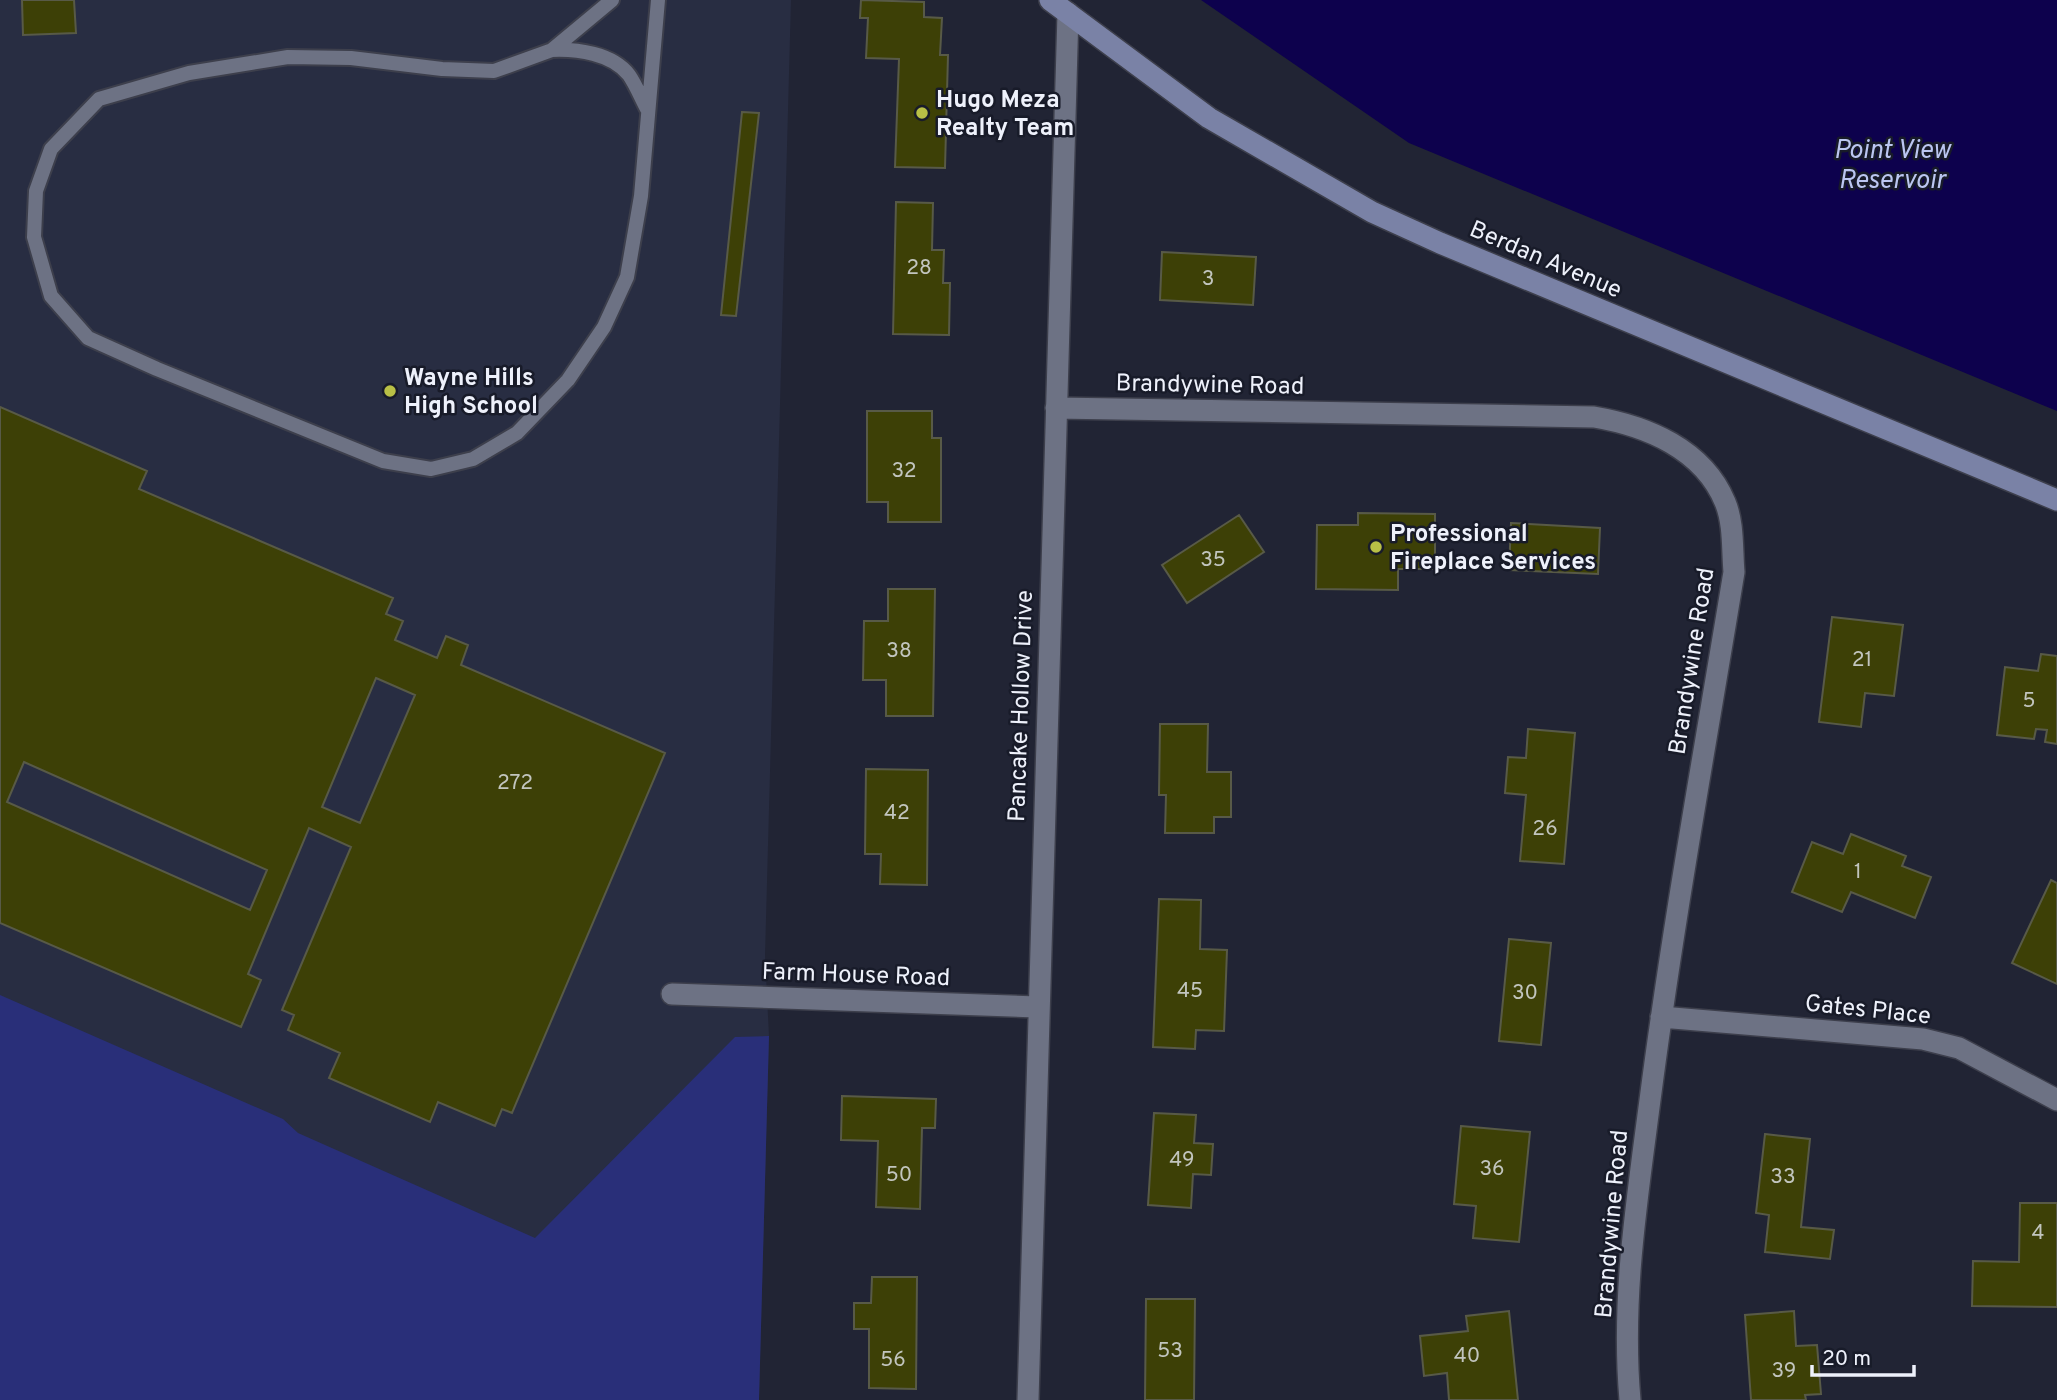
<svg xmlns="http://www.w3.org/2000/svg" width="2057" height="1400" viewBox="0 0 2057 1400" font-family="Overpass,sans-serif">
<style>
.built{fill:#282d42}
.green{fill:#292f79}
.water{fill:#0d014d}
.building{fill:#3d4006;stroke:#585a47;stroke-width:2;fill-rule:evenodd}
.lines{fill:none;stroke-linecap:round;stroke-linejoin:round}
.lane-casing{stroke:#3d3f4c;stroke-width:18}
.street-casing{stroke:#3d3f4c;stroke-width:24}
.secondary-casing{stroke:#3d3f4c;stroke-width:24}
.lane{stroke:#6d7284;stroke-width:14}
.street{stroke:#6d7284;stroke-width:21}
.secondary{stroke:#7a82a6;stroke-width:21}
.poi-dot{fill:#b9c046;stroke:#181b29;stroke-width:2.5}
.labels{text-anchor:middle;stroke-width:5;stroke-linejoin:round;paint-order:stroke}
.number-label{font-size:21px;fill:#c2c5be}
.poi-label{font-size:24px;font-weight:bold;fill:#eef1fb;stroke:#181b29;text-anchor:start}
.street-label{font-size:24px;fill:#eef1fb;stroke:#181b29}
.water-label{font-size:26px;font-style:italic;fill:#bbc6f1;stroke:#181b29}
</style>
<rect width="100%" height="100%" fill="#212434"/>
<!-- built -->
<path class="built" d="M0,0H791L765,956L769,1036L759,1400H0Z"/>
<!-- green -->
<path class="green" d="M0,995L283,1119L298,1133L535,1238L735,1037L769,1036L759,1400H0Z"/>
<!-- water -->
<path class="water" d="M1201,0H2057V411L1409,143Z"/>
<!-- building -->
<path class="building" d="M22,0H74L76,33L23,35Z
M861,0L924,2V17L942,18L940,55H948L945,168L895,167L899,59L866,58L868,18H860Z
M742,112L759,113L736,316L721,315Z
M896,202L933,203L932,250H944L943,283H950L949,335L893,334Z
M1162,252L1256,257L1253,305L1160,300Z
M0,407L147,471L139,489L393,598L386,614L403,621L395,640L437,658L446,636L468,645L461,665L665,753L512,1113L502,1109L495,1126L438,1102L430,1122L329,1078L340,1053L288,1030L294,1015L282,1010L351,847L309,828L248,974L261,980L241,1027L0,923ZM376,678L415,695L360,823L322,807ZM24,762L267,870L250,910L7,802Z
M867,411H932V438H941V522H888V502H867Z
M1358,513L1435,514V569H1398V590L1316,589L1317,525H1358Z
M1239,515L1264,552L1187,603L1162,565Z
M1511,523L1600,528L1598,574L1509,570Z
M888,589H935L933,716H886V680H863L864,621H888Z
M1832,617L1903,625L1894,696L1865,693L1861,727L1819,722Z
M2041,654L2057,656V744L2045,742L2047,730L2036,729L2034,739L1997,735L2005,667L2038,671Z
M1160,724H1208L1207,772H1231V817H1214V833H1165L1166,795H1159Z
M1528,729L1575,733L1564,864L1520,861L1526,795L1505,793L1508,757L1526,758Z
M866,769L928,770L927,885L880,884L881,854H865Z
M1851,834L1906,856L1902,866L1931,877L1915,918L1851,892L1842,912L1792,892L1812,842L1843,854Z
M2051,880L2057,883V984L2012,963Z
M1159,899L1201,900L1200,949L1227,950L1224,1031L1196,1030L1195,1049L1153,1047Z
M1509,939L1551,943L1541,1045L1499,1041Z
M842,1096L936,1099L935,1128H922L920,1209L876,1207L878,1141L841,1140Z
M1154,1113L1196,1115L1194,1143L1213,1144L1211,1175L1193,1174L1191,1208L1148,1205Z
M1461,1126L1530,1132L1519,1242L1473,1238L1476,1206L1454,1204Z
M1765,1134L1810,1139L1801,1227L1834,1230L1830,1259L1765,1252L1769,1215L1756,1213Z
M2020,1203H2057V1307L1972,1306L1973,1261L2019,1262Z
M872,1277H917L916,1389L869,1388V1329H854V1303H871Z
M1146,1299H1195L1194,1400H1145Z
M1509,1311L1518,1400H1449L1447,1373L1424,1376L1420,1336L1468,1331L1466,1316Z
M1794,1311L1796,1346L1817,1345L1821,1394L1805,1395L1806,1400H1751L1745,1315Z"/>
<g class="lines">
<defs>
<path id="lane" d="M612,0L552,50L494,71L442,69L351,58L288,57L189,73L99,99L51,149L36,191L34,237L51,296L88,338L157,369L383,461L431,469L473,459L517,433L568,380L604,327L627,277L641,196L658,0
M552,50C577,49 612,53 629,75C636,85 641,98 647,109"/>
<path id="street" d="M1056,408L1594,417C1647,426 1703,449 1725,502C1734,523 1732,550 1734,572C1705,748 1673,923 1650,1100C1637,1200 1621,1299 1630,1400
M672,994L1037,1007
M1661,1017L1923,1039L1959,1048L2057,1100
M1028,1400L1068,13"/>
<path id="secondary" d="M1050,0L1209,118L1372,212L1440,243L2057,500"/>
</defs>
<!-- lane casing -->
<use href="#lane" class="lane-casing"/>
<!-- street casing -->
<use href="#street" class="street-casing"/>
<!-- secondary casing -->
<use href="#secondary" class="secondary-casing"/>
<!-- lane -->
<use href="#lane" class="lane"/>
<!-- street -->
<use href="#street" class="street"/>
<!-- secondary -->
<use href="#secondary" class="secondary"/>
</g>
<!-- markers -->
<g class="poi-dot">
<circle cx="922" cy="113" r="7"/>
<circle cx="390" cy="391" r="7"/>
<circle cx="1376" cy="547" r="7"/>
</g>
<g class="labels">
<!-- number labels -->
<g class="number-label">
<text x="919" y="274">28</text>
<text x="1208" y="285">3</text>
<text x="904" y="477">32</text>
<text x="1213" y="566">35</text>
<text x="899" y="657">38</text>
<text x="1862" y="666">21</text>
<text x="2029" y="707">5</text>
<text x="515" y="789">272</text>
<text x="897" y="819">42</text>
<text x="1545" y="835">26</text>
<text x="1858" y="878">1</text>
<text x="1190" y="997">45</text>
<text x="1525" y="999">30</text>
<text x="1182" y="1166">49</text>
<text x="1492" y="1175">36</text>
<text x="899" y="1181">50</text>
<text x="1783" y="1183">33</text>
<text x="2038" y="1239">4</text>
<text x="1170" y="1357">53</text>
<text x="1467" y="1362">40</text>
<text x="893" y="1366">56</text>
<text x="1784" y="1377">39</text>
</g>
<!-- poi labels -->
<g class="poi-label">
<text x="936" y="107">Hugo Meza<tspan x="936" dy="28">Realty Team</tspan></text>
<text x="404" y="385">Wayne Hills<tspan x="404" dy="28">High School</tspan></text>
<text x="1390" y="541">Professional<tspan x="1390" dy="28">Fireplace Services</tspan></text>
</g>
<!-- street labels -->
<g class="street-label">
<text transform="translate(1546 259) rotate(23)" y="8">Berdan Avenue</text>
<text transform="translate(1210 384) rotate(1)" y="8">Brandywine Road</text>
<text transform="translate(1691 661) rotate(-81)" y="8">Brandywine Road</text>
<text transform="translate(1020 706) rotate(-88)" y="8">Pancake Hollow Drive</text>
<text transform="translate(856 974) rotate(2)" y="8">Farm House Road</text>
<text transform="translate(1868 1009) rotate(6)" y="8">Gates Place</text>
<text transform="translate(1611 1224) rotate(-85)" y="8">Brandywine Road</text>
</g>
<!-- water labels -->
<g class="water-label">
<text x="1892" y="158">Point View<tspan x="1892" dy="30">Reservoir</tspan></text>
</g>
</g>
<!-- scale -->
<path d="M1812 1365v10h102v-10" fill="none" stroke="#eef1fb" stroke-width="3.5"/>
<text x="1822" y="1365" font-size="21" fill="#eef1fb" stroke="#181b29" stroke-width="5" paint-order="stroke">20 m</text>
</svg>
